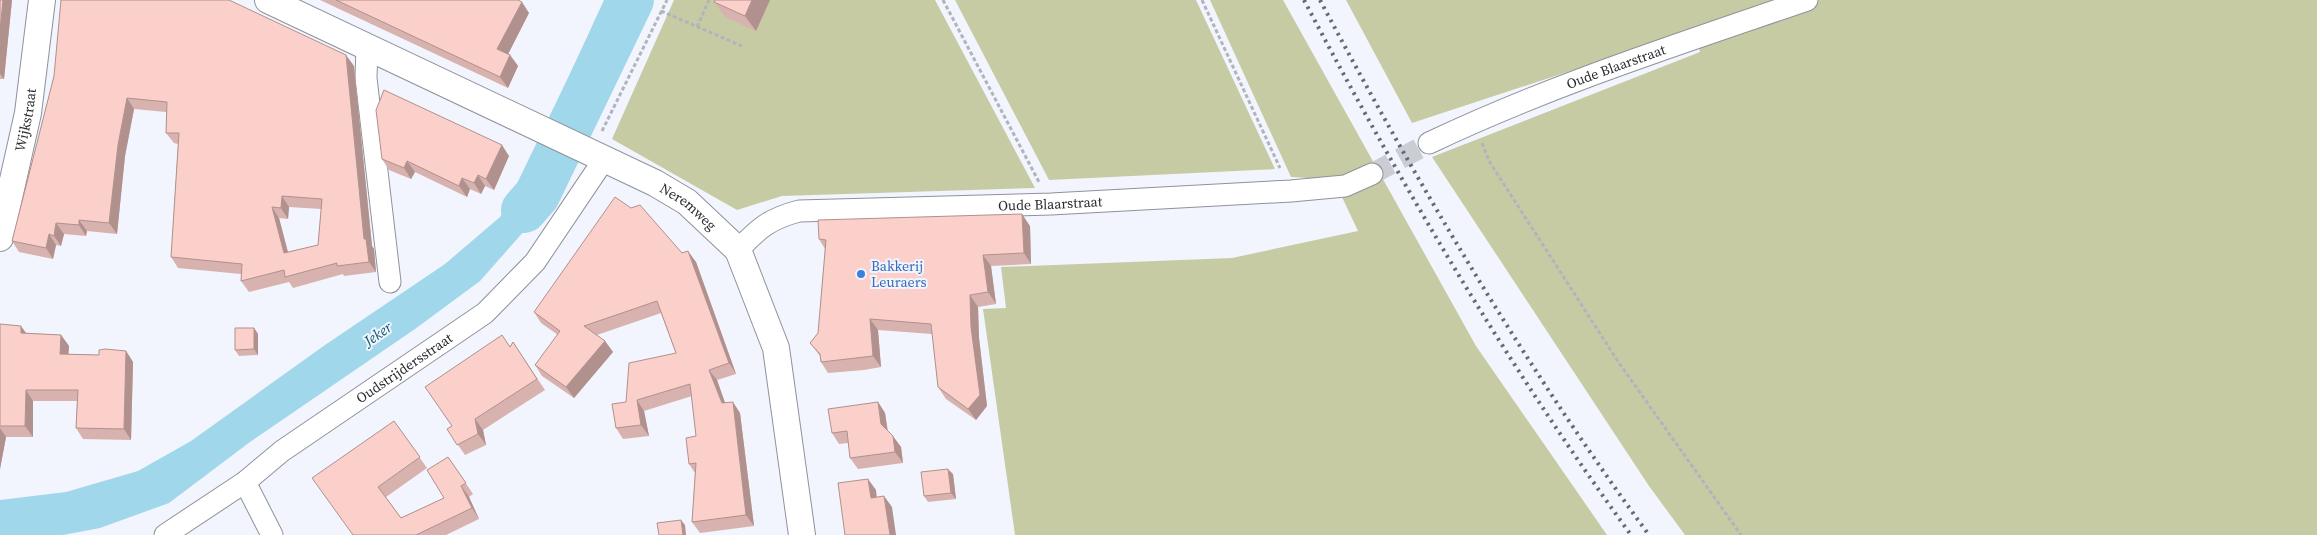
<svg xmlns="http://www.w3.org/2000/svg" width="2317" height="535" viewBox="0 0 2317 535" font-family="'Source Serif 4',serif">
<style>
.green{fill:#c7cba4}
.water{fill:#a0d7eb}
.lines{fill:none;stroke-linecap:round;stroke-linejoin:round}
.river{stroke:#a0d7eb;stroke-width:46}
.minor-tunnel{stroke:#cacdd4;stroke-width:21;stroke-dasharray:21 11;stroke-linecap:butt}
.minor-casing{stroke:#8e929b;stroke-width:23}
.tertiary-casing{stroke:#8e929b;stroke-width:28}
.path{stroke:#b2b4bb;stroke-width:3;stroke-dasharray:4 2.5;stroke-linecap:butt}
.minor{stroke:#fff;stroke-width:21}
.tertiary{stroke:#fff;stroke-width:26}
.rail{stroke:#67696e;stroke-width:4;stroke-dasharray:2.5 5;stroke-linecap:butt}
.wall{fill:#d8b2ae;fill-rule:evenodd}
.shaded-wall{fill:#b0918d}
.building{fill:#fbcfca;stroke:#b0918d;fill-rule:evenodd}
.shop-dot{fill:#3f7fe0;stroke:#f2f5fd;stroke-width:2}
.labels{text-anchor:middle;stroke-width:4;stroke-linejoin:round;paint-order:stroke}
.street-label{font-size:14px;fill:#2b2c30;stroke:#f2f5fd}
.shop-label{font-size:14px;fill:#366cbe;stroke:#f2f5fd;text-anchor:start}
.water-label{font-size:15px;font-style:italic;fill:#065569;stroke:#f2f5fd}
</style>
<rect width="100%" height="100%" fill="#f2f5fd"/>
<!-- green -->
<path class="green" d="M674,0H935L1035,188L782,196L737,210L612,139Z
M955,0H1196L1275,169L1049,180Z
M1210,0H1283L1476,346L1607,535H1015L983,309L1006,308L1001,267L1232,258L1358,231L1342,197L1341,180L1291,177Z
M1346,0H2317V535H1685L1649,486L1432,157L1700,52L1695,30L1412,123Z"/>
<!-- water -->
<path class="water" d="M604,0H643L587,126L553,111Z
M545,152L575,165L541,212L480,281L415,329L250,442L169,503L100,528L63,535H0V500L66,492L138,471L191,441L325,345L445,264L500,217Z"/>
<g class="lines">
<!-- river -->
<path class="river" d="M524,210L537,195L631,0"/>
<!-- minor-tunnel -->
<path class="minor-tunnel" d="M1372,174L1429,143"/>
<defs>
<g id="minor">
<path d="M367,46L366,78L390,282"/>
<path id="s1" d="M1429,143C1551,85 1679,44 1807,0"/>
<path id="s2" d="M738,250C759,228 769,219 799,211L1051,204L1291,191L1345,186L1372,174"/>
<path d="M245,482L272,535"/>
<path id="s3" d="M165,535L245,482L282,451L485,313L535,262L605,158"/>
</g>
<g id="tertiary">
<path id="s4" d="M268,0L655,183L687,202L738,250L776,348L802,535"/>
<path id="s5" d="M0,238L28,113L42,0"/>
</g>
</defs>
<!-- minor casing -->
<use href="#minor" class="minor-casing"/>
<!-- tertiary casing -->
<use href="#tertiary" class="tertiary-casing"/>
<!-- path -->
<path class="path" d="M943,0L1039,182
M1202,0L1280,168
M661,11L742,46
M697,27L709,0
M602,131L667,0
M1482,143L1489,161L1617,360L1741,535"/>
<!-- minor -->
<use href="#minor" class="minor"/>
<!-- tertiary -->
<use href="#tertiary" class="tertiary"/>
<!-- rail -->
<path class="rail" d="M1304,0C1401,185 1508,366 1631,535
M1320,0C1418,185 1525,366 1649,535"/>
</g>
<!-- wall -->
<path class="wall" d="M0,0H12L4,79H0Z
M320,0H518L529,13L508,54L510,55L518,66L508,88Z
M715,0H770L756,31L725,17L714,2Z
M354,66L372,246L374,249L376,272L344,276L343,274L293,288L289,282L249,292L241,281V274L178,268L171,257L178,144L174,143L166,133V112L134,109L125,156L117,234L87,231L86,236L64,234L61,246L56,245L53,259L19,252L12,241L54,76ZM289,207L321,209L318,245L288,252L279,218L288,219Z
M509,156L494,190L485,186L481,194L470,189L467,197L415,172L411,179L389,170L382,159Z
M1030,226L1031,264L991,266L996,304L978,307L979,338L987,406L976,420L946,399L938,387L932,334L878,330L881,367L864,370L828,373L821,362L820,356L810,343L818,333L825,249L819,239Z
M682,253L696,262L736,374L717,380L725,403L740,413L754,526L700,533L692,522L695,473L689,464L696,436L692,396L644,411L649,436L623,439L616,428L626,402L676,353L661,313L597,335L605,341L613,352L574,398L542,376L535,365L558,335L541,323L534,312Z
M0,324L26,333L61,335L69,346L68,354L99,355L126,351L133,362L131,440L83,439L76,428L77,401H33V437H6L0,469Z
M254,328L258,334V355L239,356L235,350Z
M513,342L545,390L483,430L486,445L465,455L447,429L452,426Z
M878,402L885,413L888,431L901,447L903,463L858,469L850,458L848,443L839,444L832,433Z
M394,421L427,468L386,497L401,518L444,498L448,457L473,494L469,497L479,519L446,535H352Z
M953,474L956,499L928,502L924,496Z"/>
<!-- shaded-wall -->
<path class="shaded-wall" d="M3,0H12L4,79L0,74V31Z
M752,0H770L756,31L745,16Z
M522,2L529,13L505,60L497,49Z
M346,55L354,66L372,246L374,249L376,272L369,262L364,239Z
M510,55L518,66L508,88L500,77Z
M127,98L134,109L125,156L117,234L109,223L118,145Z
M502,145L509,156L494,190L486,179Z
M407,161L415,172L411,179L404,168Z
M478,175L485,186L481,194L474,183Z
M462,178L470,189L467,197L459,186Z
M282,196L289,207L288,219L281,208Z
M272,207L279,218L291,264L284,253Z
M1022,214L1030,226L1031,264L1024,253Z
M79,220L87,231L86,236L79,225Z
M56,223L64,234L61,246L54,236Z
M49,234L56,245L53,259L46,248Z
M688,251L696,262L736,374L729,363Z
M983,255L991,266L996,304L988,292Z
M970,295L978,307L979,338L987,406L976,420L968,409L971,327Z
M870,319L878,330L881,367L873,356Z
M21,326L29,337L21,333Z
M254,328L258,334V355L254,349Z
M61,335L69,346L68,364L60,354Z
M605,341L613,352L574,398L566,387Z
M126,351L133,362L131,440L124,429Z
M709,370L717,380L729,414L722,403Z
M26,390L33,401V437L25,426Z
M637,400L644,411L649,436L641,425Z
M733,402L740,413L754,526L746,515Z
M878,402L885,413L888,435L881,424Z
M475,419L483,430L486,445L478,434Z
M0,428L6,437L0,469Z
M893,436L901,447L903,463L895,452Z
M948,469L953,474L956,499L951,493Z
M868,479L876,490L878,509L871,498Z
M461,486L469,497L479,519L472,508Z
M884,496L892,507L896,535H890Z
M681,520L685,525L686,535H683Z"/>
<!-- building -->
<path class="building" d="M0,0H3L0,31Z
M61,0H229L346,55L364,239H366L369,262L337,266V263L285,277L284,270L241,281L242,264L171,257L179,133H166L167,102L127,98L118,145L109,223L79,220V225L56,223L54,236L49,234L46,248L12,241L54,76ZM282,196L322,199L318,245L284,253L272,207L281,208Z
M336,0H518L522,2L497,49L510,55L500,77Z
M715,0H752L745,16L714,2Z
M384,90L502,145L486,179L478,175L474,183L462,178L459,186L407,161L404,168L382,159L376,110Z
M615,197L631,208L640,205L682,253L688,251L729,363L709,370L722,403L733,402L746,515L692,522L696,463L689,464L686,438L696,436L690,384L637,400L641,425L616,428L612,404L626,402L629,363L676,353L657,301L584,326L605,341L566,387L535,365L560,331L534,312Z
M1022,214L1024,253L983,255L988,292L970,295L971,327L980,395L968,409L938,387L931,324L870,319L873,356L856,358L821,362L820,354L810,343L818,333L826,240L819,239L818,220Z
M0,324L21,326V333L61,335L60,354L99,355V350L105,349L126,351L124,429L76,428L78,390H26L25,426H0Z
M235,328H254V349L235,350Z
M502,335L510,347L513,342L537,379L475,419L478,434L457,445L447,429L452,426L425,387Z
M878,402L881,424L893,436L895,452L850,458L847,431L832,433L828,409Z
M394,421L420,457L378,487L401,518L444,498L427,470L448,457L466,483L461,486L472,508L416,535H353L312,478Z
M948,469L951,493L924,496L921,472Z
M868,479L871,498L884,496L890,535H845L838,483Z
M681,520L683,535H659L657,523Z"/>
<!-- markers -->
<circle class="shop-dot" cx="861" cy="274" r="5"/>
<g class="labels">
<!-- street labels -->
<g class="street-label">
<text dy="5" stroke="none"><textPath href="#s1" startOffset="202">Oude Blaarstraat</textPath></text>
<text dy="5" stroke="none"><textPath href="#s5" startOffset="121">Wijkstraat</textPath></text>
<text dy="5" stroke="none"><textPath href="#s2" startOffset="325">Oude Blaarstraat</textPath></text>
<text dy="5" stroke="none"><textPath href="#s4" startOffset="469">Neremweg</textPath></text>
<text dy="5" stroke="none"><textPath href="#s3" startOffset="292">Oudstrijdersstraat</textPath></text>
</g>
<!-- shop labels -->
<g class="shop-label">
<text x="871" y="271">Bakkerij<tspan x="871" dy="16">Leuraers</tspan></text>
</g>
<!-- water labels -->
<g class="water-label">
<text transform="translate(378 334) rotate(-35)" y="5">Jeker</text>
</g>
</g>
</svg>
